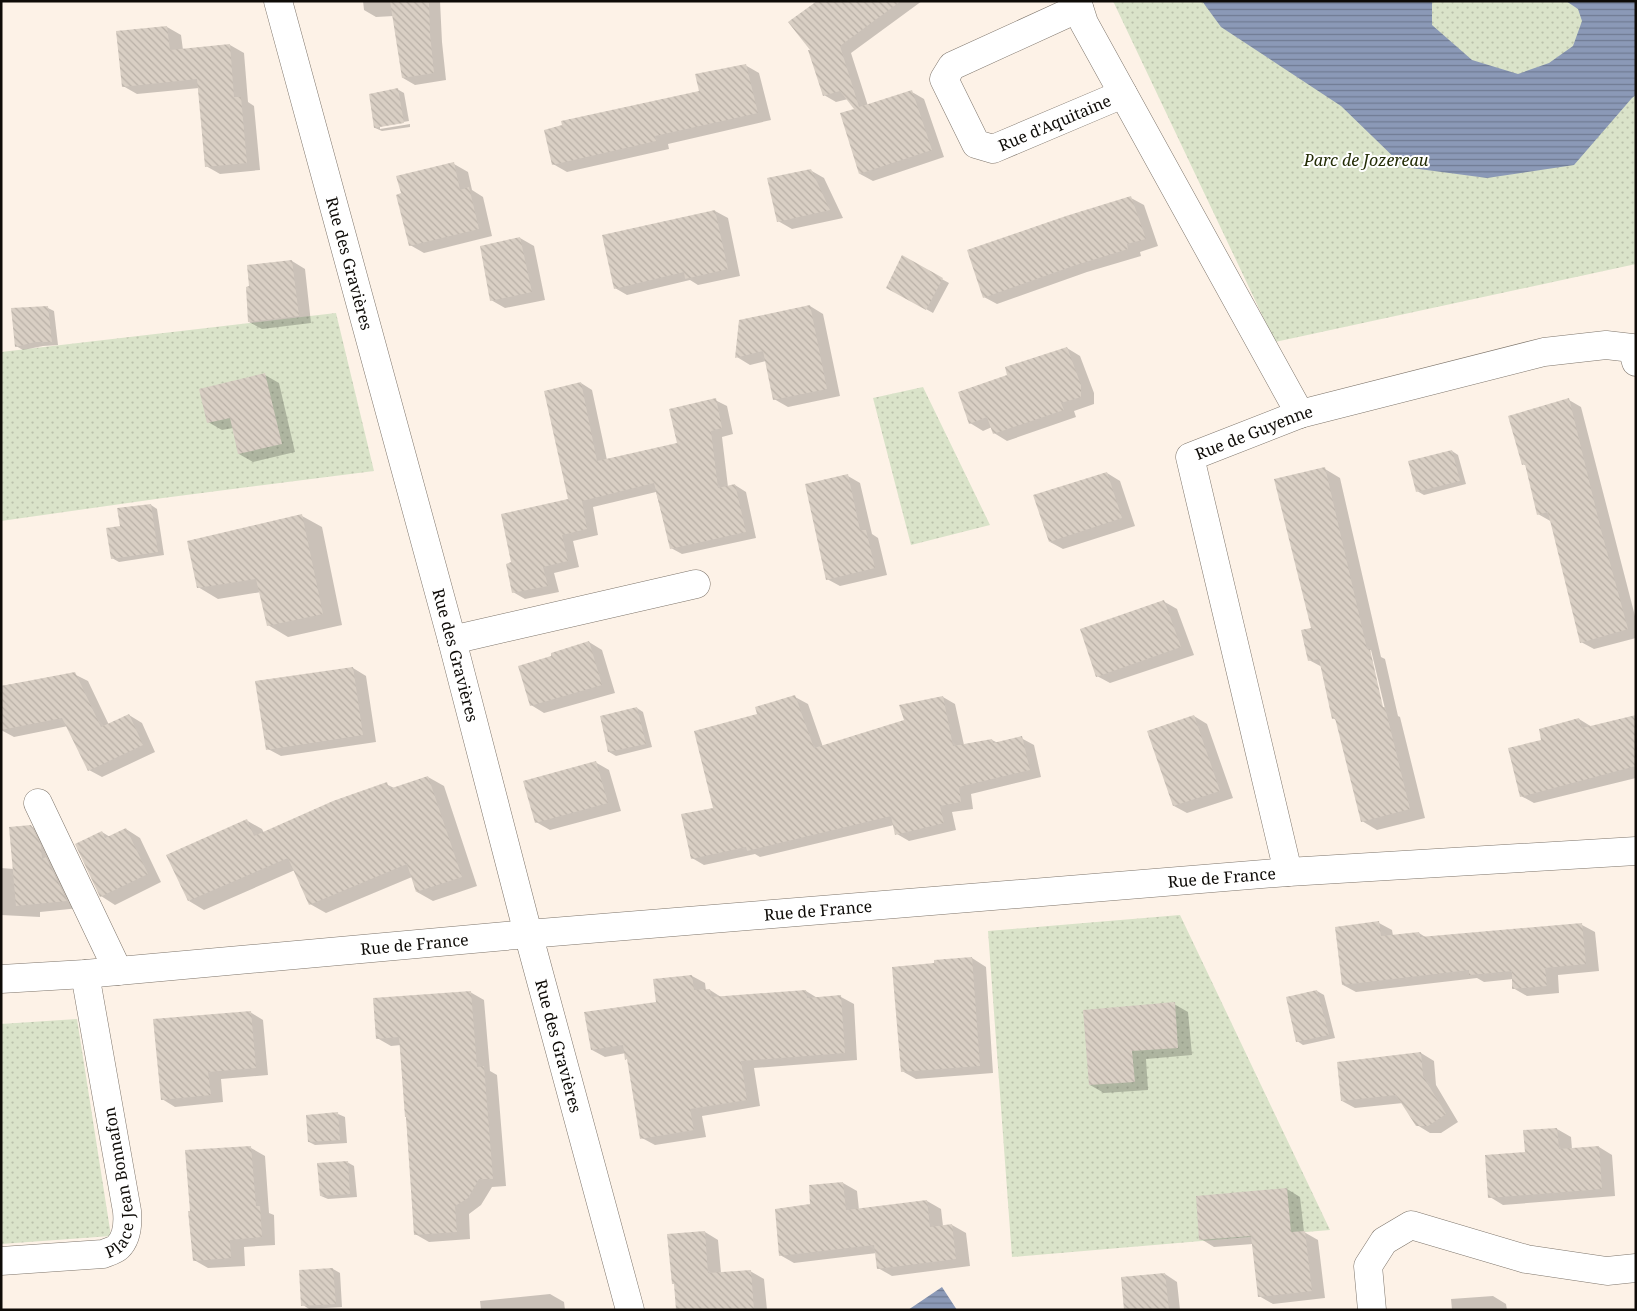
<svg xmlns="http://www.w3.org/2000/svg" width="1637" height="1311" viewBox="0 0 1637 1311" font-family="'Noto Serif',serif">
<style>
.park{fill:url(#park-dots)}
.water{fill:url(#water-rules)}
.shadow{fill:#0003;fill-rule:evenodd}
.building{fill:url(#building-back-hatch)}
.lines{fill:none;stroke-linecap:round;stroke-linejoin:round}
.minor-casing{stroke:#7e756b;stroke-width:29}
.minor{stroke:#fff;stroke-width:28}
.labels{text-anchor:middle;stroke-width:4;stroke-linejoin:round;paint-order:stroke}
.street-label{font-size:16px;fill:#0e0b07;stroke:#fff}
.park-label{font-size:16px;font-style:italic;fill:#242d06;stroke:#fff}
</style>
<defs>
<pattern id="park-dots" width="8" height="8" patternUnits="userSpaceOnUse" patternTransform="scale(1.25)"><rect width="8" height="8" fill="#dae3c9"/><path d="M2 2h.1M6 6h.1" fill="none" stroke="#bac1ab" stroke-width="1.8" stroke-linecap="round"/></pattern>
<pattern id="water-rules" width="6" height="5" patternUnits="userSpaceOnUse" patternTransform="scale(1.25)"><rect width="6" height="5" fill="#8b99b7"/><path d="M0 2.5h6" fill="none" stroke="#707b93"/></pattern>
<pattern id="building-back-hatch" width="6" height="6" patternUnits="userSpaceOnUse" patternTransform="scale(1.25)"><rect width="6" height="6" fill="#d9cfc4"/><path d="M-1 5l2 2M0 0l6 6M5-1l2 2" fill="none" stroke="#b9b0a7"/></pattern>
</defs>
<rect width="100%" height="100%" fill="#fdf2e7"/>
<!-- park -->
<path class="park" d="M1113,1H1636V264L1275,342Z
M336,313L374,471L163,498L1,521V352Z
M923,387L990,525L911,545L873,398Z
M1180,915L1330,1230L1012,1257L988,931Z
M77,1019L111,1236L1,1244V1024Z"/>
<!-- water -->
<path class="water" d="M1202,1H1432V25L1472,60L1518,74L1549,63L1573,46L1582,21L1578,9L1566,1H1636V95L1632,98L1574,165L1487,178L1404,167L1341,106L1221,27Z
M942,1287L957,1310H908Z"/>
<!-- shadow -->
<path class="shadow" d="M363,1H440L442,42L446,80L415,85L403,78L394,16L376,17L364,10Z
M819,1H922L851,53L868,106L912,92L924,99L944,157L873,181L860,174L856,110L848,99L836,102L824,95Z
M167,27L181,35L183,50L230,45L244,53L248,102L254,106L260,170L220,174L206,166L199,88L137,94L123,86Z
M745,65L759,73L771,120L668,144L669,149L567,172L553,164L700,92Z
M397,89L404,93L409,121L380,126V129L410,124V127L382,131L375,128Z
M454,164L468,172L472,190L483,197L492,236L424,253L410,245Z
M810,170L824,178L843,218L792,229L778,221Z
M1131,198L1144,205L1158,246L1140,252L1141,256L1087,272L997,304L984,297Z
M715,211L728,218L740,276L698,285L690,280L627,295L615,288Z
M520,238L534,246L545,300L505,308L491,300Z
M902,257L949,283L933,313L887,287Z
M292,261L305,269L311,323L262,329L249,322Z
M810,306L823,314L840,396L788,407L774,399L766,361L750,365L737,357Z
M48,308L54,311L58,345L43,346L23,350L16,346Z
M1067,348L1080,356L1094,393V404L1074,411L1076,417L1007,441L994,433L992,427L983,431L970,423Z
M265,375L279,383L295,452L253,462L239,454L233,428L222,430L208,422Z
M581,383L592,390L607,460L678,444L715,400L727,406L733,434L722,437L728,487L735,485L746,492L756,538L682,554L671,548L656,492L593,507L598,535L573,541L579,567L554,573L559,592L525,599L513,592V563L569,500Z
M1569,400L1581,407L1636,620V638L1594,649L1581,642L1552,522L1538,514L1527,466L1523,464Z
M1452,451L1458,455L1466,484L1424,495L1417,491Z
M1325,469L1340,478L1381,657L1385,659L1398,716L1400,717L1425,818L1377,830L1362,821L1337,721L1333,718L1322,667L1309,660ZM1369,650H1371L1386,713L1383,714Z
M1107,473L1120,481L1135,526L1063,549L1050,542Z
M848,476L860,483L872,534L878,538L887,575L840,586L827,579Z
M151,505L157,509L164,555L119,562L112,558L121,527Z
M302,516L322,527L342,625L288,637L268,625L261,592L218,599L198,587Z
M1163,601L1177,609L1194,655L1110,683L1097,676Z
M589,642L602,650L615,693L544,713L531,705L553,657Z
M353,668L366,676L376,742L281,756L268,749Z
M74,674L88,681L109,725L129,715L142,723L155,752L102,777L89,770L68,726L14,737L1,730V686Z
M795,697L808,704L823,747L905,721L901,706L943,697L955,704L964,745L992,740L998,743L1021,738L1034,745L1041,777L971,794L973,809L952,812L956,830L909,841L897,834L894,825L760,857L755,854L704,865L692,858L759,715Z
M637,708L643,712L652,747L616,756L609,752Z
M1194,716L1207,724L1233,798L1187,813L1174,806Z
M1636,716V778L1534,803L1521,796L1542,741L1579,719L1592,727Z
M595,762L609,770L621,811L550,830L536,822Z
M428,777L444,786L477,886L433,901L417,892L412,877L326,913L310,904L295,870L204,910L189,901L246,820L262,829L264,833L386,784L394,788Z
M31,826L45,835L80,908L40,912V917L1,915V868L14,869Z
M126,829L140,838L161,882L115,905L101,896L76,844L102,832L110,837Z
M1379,923L1392,930L1393,936L1419,933L1427,938L1582,925L1595,932L1599,971L1558,975L1559,993L1527,996L1513,988V979L1484,982L1477,978L1356,992L1343,985Z
M972,958L986,967L993,1073L916,1079L902,1071L935,961Z
M692,976L705,983L706,991L710,990L721,997L806,991L819,999L841,997L854,1004L857,1060L754,1068L760,1106L702,1116L706,1137L655,1145L642,1138L628,1060L626,1053L605,1057L592,1050Z
M1317,991L1324,995L1335,1038L1303,1045L1297,1041Z
M470,992L484,1000L490,1071L497,1075L506,1186L492,1187L481,1205L469,1214L470,1239L429,1242L415,1234L401,1045L391,1046L377,1038Z
M1174,1004L1188,1012L1192,1055L1146,1059L1148,1090L1104,1093L1090,1085Z
M250,1012L263,1020L268,1075L221,1079L223,1102L175,1107L162,1099Z
M1421,1053L1434,1061L1436,1085L1458,1122L1441,1133H1430L1417,1125L1403,1103L1355,1108L1342,1101Z
M338,1114L345,1117L347,1143L315,1145L309,1142L307,1116Z
M1557,1129L1571,1137L1572,1149L1599,1147L1612,1155L1615,1196L1503,1205L1490,1197L1526,1153L1524,1131Z
M251,1148L265,1156L269,1213L274,1215L275,1245L244,1247L245,1266L208,1268L194,1260Z
M347,1162L354,1166L357,1197L328,1199L321,1196Z
M843,1183L857,1191L859,1210L927,1201L941,1209L943,1226L952,1225L966,1233L970,1266L892,1276L878,1268L877,1253L794,1263L780,1255L811,1205Z
M1287,1189L1300,1197L1304,1232L1318,1240L1325,1298L1273,1304L1259,1296L1253,1244L1214,1247L1201,1239Z
M705,1232L718,1240L721,1273L750,1271L764,1279L767,1310H678Z
M333,1269L340,1273L342,1307L309,1309L303,1305Z
M1165,1274L1177,1282L1180,1310H1125Z
M550,1294L564,1302L565,1310H481L480,1301Z
M1493,1296L1506,1304L1507,1310H1452L1451,1299Z"/>
<!-- building -->
<path class="building" d="M390,1H429L430,34L434,73L402,78Z
M817,1H901L840,46L859,107L912,90L932,150L859,174L840,113L854,109L840,91L823,96L808,50H810L788,22Z
M167,26L170,50L230,44L234,97H241L247,163L205,167L197,79L122,87L116,31Z
M746,64L758,113L655,136L656,141L552,165L544,130L562,125L561,121L699,91L695,74Z
M398,88L404,123L374,128L369,94Z
M454,162L460,190L469,187L479,229L409,246L396,195L401,193L396,176Z
M811,169L830,210L777,222L767,178Z
M1131,196L1146,239L1127,244L1128,249L1073,266L983,298L967,250L1066,216Z
M715,210L728,269L685,279L684,272L614,289L602,235Z
M520,237L532,292L490,301L480,246Z
M902,255L943,278L926,310L886,288Z
M292,260L299,316L248,322L246,287L249,286L247,265Z
M810,305L827,389L773,400L763,351L735,358L739,320Z
M48,306L52,342H35L15,347L11,308Z
M1067,347L1081,385V397L1061,403L1064,410L993,434L987,417L969,424L958,392L1007,375L1005,367Z
M265,373L282,444L238,454L230,418L207,423L199,389Z
M581,382L597,461L677,443L669,409L716,398L722,428L711,431L718,488L735,484L746,532L670,549L654,483L582,501L587,529L562,535L568,561L543,567L548,586L512,593L506,564L511,562L501,514L568,499L544,391Z
M1569,398L1601,530L1628,629L1580,643L1548,512L1537,515L1525,464L1522,465L1508,416Z
M1452,450L1460,481L1416,492L1408,461Z
M1325,467L1367,649H1370L1383,707H1385L1410,809L1361,822L1335,718L1332,719L1319,659L1308,661L1301,630L1311,628L1274,479Z
M1107,472L1122,518L1049,542L1033,495Z
M848,474L860,530H866L875,568L826,580L805,484Z
M151,504L158,552L111,559L106,528L120,526L117,508Z
M302,514L323,614L267,626L256,579L197,588L187,541Z
M1164,600L1181,647L1096,677L1080,629Z
M589,641L602,685L530,706L518,666L551,656V653Z
M353,667L363,735L266,750L255,681Z
M75,672L101,727L129,714L143,745L88,771L62,718L1,730V686Z
M795,695L814,748L904,720L899,705L943,696L953,746L992,739L993,743L1022,736L1030,770L959,787L961,802L940,806L944,823L895,835L891,816L747,851L746,847L691,859L681,814L713,808L694,731L757,714L755,707Z
M637,707L646,744L608,752L600,716Z
M1194,715L1220,791L1173,806L1147,731Z
M1636,715V766L1520,797L1508,748L1541,740L1539,729L1579,718L1582,728Z
M596,761L608,803L535,823L523,781Z
M428,776L462,877L416,892L407,864L309,905L288,858L188,901L166,855L247,819L254,836L333,801L387,782L389,789Z
M31,825L41,845L42,859L46,857L67,901L16,906L9,827Z
M126,828L148,874L100,897L75,844L102,831L105,838Z
M1379,921L1381,936L1419,932L1420,937L1582,923L1586,964L1545,968L1547,986L1512,989V971L1469,975V970L1342,985L1335,927Z
M972,957L980,1066L901,1072L892,967L934,963V960Z
M692,975L694,990L710,989L711,997L806,990L807,998L841,995L845,1053L741,1061L747,1100L690,1109L694,1130L640,1139L627,1059L625,1060L623,1045L591,1050L584,1012L656,1002L653,979Z
M1317,990L1329,1035L1296,1042L1286,997Z
M471,991L477,1067L484,1066L493,1179H479L468,1198L455,1206L457,1232L414,1235L406,1117H405L399,1037L376,1039L373,998Z
M1175,1002L1178,1048L1132,1051L1135,1082L1089,1085L1083,1010Z
M251,1011L256,1068L208,1072L211,1095L161,1100L153,1019Z
M1421,1052L1423,1076L1446,1114L1428,1126H1416L1396,1095L1341,1101L1337,1062Z
M338,1112L340,1140L308,1142L306,1115Z
M1557,1128L1559,1149L1599,1146L1602,1189L1488,1198L1485,1155L1525,1152L1523,1130Z
M251,1146L256,1206H260L262,1237L230,1240L231,1258L193,1261L188,1211H190L185,1150Z
M348,1161L350,1194L320,1196L317,1163Z
M843,1182L846,1210L927,1200L930,1227L952,1224L956,1259L877,1269L874,1245L779,1256L775,1209L810,1204L809,1185Z
M1287,1188L1291,1232L1305,1231L1312,1291L1258,1297L1251,1236L1199,1240L1196,1196Z
M705,1231L708,1273L751,1270L754,1310H676L674,1284H672L667,1234Z
M333,1268L336,1304L301,1306L299,1270Z
M1165,1273L1169,1310H1124L1121,1277Z"/>
<g class="lines">
<defs>
<g id="minor">
<path id="s1" d="M278,1L452,640L524,918L630,1310"/>
<path d="M1077,1L1084,23L1300,414"/>
<path id="s2" d="M1079,8L952,66L944,79L976,144L993,149L1123,94"/>
<path d="M452,640L696,584"/>
<path d="M38,803L118,971"/>
<path id="s3" d="M1288,872L1190,457L1300,414L1544,352L1606,345L1632,348L1636,362"/>
<path id="s4" d="M1,979L85,974L528,934L1288,872L1636,851"/>
<path id="s5" d="M1,1261L103,1254C108,1252 115,1250 118,1247C128,1237 128,1222 127,1211L85,974"/>
<path d="M1372,1310L1368,1266L1384,1241L1411,1225L1526,1259L1607,1271L1636,1268"/>
</g>
</defs>
<!-- minor casing -->
<use href="#minor" class="minor-casing"/>
<!-- minor -->
<use href="#minor" class="minor"/>
</g>
<g class="labels">
<!-- street labels -->
<g class="street-label">
<text dy="6" stroke="none"><textPath href="#s2" startOffset="312">Rue d'Aquitaine</textPath></text>
<text dy="6" stroke="none"><textPath href="#s1" startOffset="272">Rue des Gravières</textPath></text>
<text dy="6" stroke="none"><textPath href="#s3" startOffset="495">Rue de Guyenne</textPath></text>
<text dy="6" stroke="none"><textPath href="#s1" startOffset="678">Rue des Gravières</textPath></text>
<text dy="6" stroke="none"><textPath href="#s4" startOffset="1225">Rue de France</textPath></text>
<text dy="6" stroke="none"><textPath href="#s4" startOffset="820">Rue de France</textPath></text>
<text dy="6" stroke="none"><textPath href="#s4" startOffset="415">Rue de France</textPath></text>
<text dy="6" stroke="none"><textPath href="#s1" startOffset="1082">Rue des Gravières</textPath></text>
<text dy="6" stroke="none"><textPath href="#s5" startOffset="184">Place Jean Bonnafon</textPath></text>
</g>
<!-- park labels -->
<g class="park-label">
<text x="1366" y="166">Parc de Jozereau</text>
</g>
</g>
<!-- border -->
<rect width="1637" height="1311" fill="none" stroke="#0e0b07" stroke-width="5"/>
</svg>
